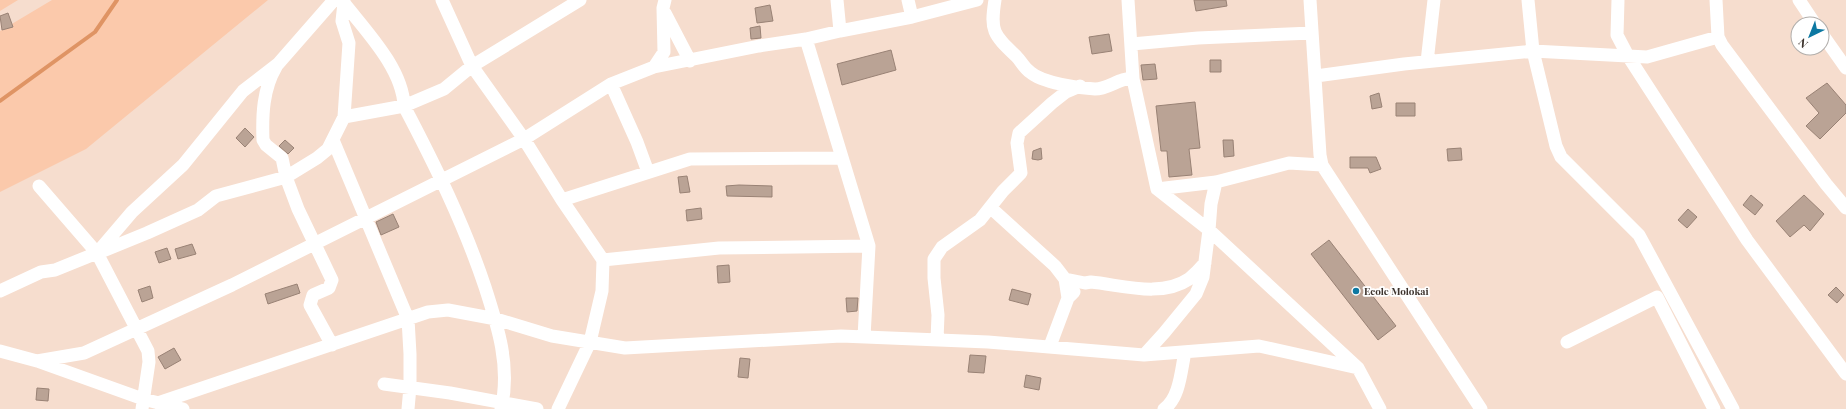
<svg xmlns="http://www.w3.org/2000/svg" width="1846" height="409" viewBox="0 0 1846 409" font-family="'Playfair Display',serif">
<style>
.green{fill:#fbc9ab}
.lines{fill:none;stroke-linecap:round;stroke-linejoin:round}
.stream{stroke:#df9464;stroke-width:4}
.building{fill:#baa395;stroke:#998275}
.minor{stroke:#fff;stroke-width:13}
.poi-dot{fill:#0c78a2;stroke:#fff;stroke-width:1.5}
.labels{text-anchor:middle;stroke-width:3.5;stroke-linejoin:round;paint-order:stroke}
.poi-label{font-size:10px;font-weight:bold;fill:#3d342e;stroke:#fff;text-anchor:start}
</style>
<rect width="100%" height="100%" fill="#f6ddce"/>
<!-- green -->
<path class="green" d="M0,0H18L0,11Z
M52,0H268L86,149L0,192V31Z"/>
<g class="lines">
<!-- stream -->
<path class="stream" d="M0,101L95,32L117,0"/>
</g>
<!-- building -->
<path class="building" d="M1194,0H1226L1227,6L1196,11Z
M770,5L773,21L757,23L755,8Z
M8,13L13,27L2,30L0,16Z
M760,26L761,38L751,39L750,28Z
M1109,34L1112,51L1092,54L1089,37Z
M891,50L896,70L842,85L837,64Z
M1210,60H1221V72H1210Z
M1155,64L1157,79L1143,80L1141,65Z
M1827,83L1846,105V113L1820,139L1806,126L1819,113L1806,98Z
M1379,93L1382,107L1372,109L1370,96Z
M1195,102L1200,148L1189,149L1192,175L1169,177L1167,151H1161L1156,106Z
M1396,103H1415V116H1396Z
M245,128L254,137L245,147L236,138Z
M285,140L294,148L288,154L279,146Z
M1223,140H1233L1234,156L1224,157Z
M1041,148L1042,159L1038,160L1032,159L1033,151Z
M1461,148L1462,160L1448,161L1447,149Z
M1350,157H1376L1381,169L1370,173L1368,168H1350Z
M687,176L690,192L680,193L678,177Z
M739,185L772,186V197L727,196L726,186Z
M1751,195L1763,205L1755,215L1743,205Z
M1804,195L1824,214L1810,231L1804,225L1790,237L1776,221Z
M701,208L702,219L687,221L686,210Z
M1688,209L1697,217L1687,228L1678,220Z
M393,214L399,227L381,235L376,222Z
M1329,240L1396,326L1378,340L1311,254Z
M192,244L196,254L178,259L175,249Z
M167,248L171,259L159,263L155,252Z
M729,265L730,282L718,283L717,266Z
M297,284L300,293L268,304L265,294Z
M150,286L153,298L142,302L138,290Z
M1836,287L1844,295L1837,303L1828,295Z
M1012,289L1031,294L1028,305L1009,300Z
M846,298H858L857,311L847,312Z
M174,348L181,360L165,369L158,357Z
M970,355L986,356L984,373L968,372Z
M740,358L750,359L748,378L738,377Z
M1026,375L1041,378L1039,390L1024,387Z
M37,388L49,389L48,401L36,400Z"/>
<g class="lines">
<!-- minor -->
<path class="minor" d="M344,0V3C366,31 403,69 404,106C435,165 464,224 485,287C498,327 511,367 501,409
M442,0L472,66L524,139L562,200L603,260L602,291L590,342L558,409
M837,0L840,31
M908,0L912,17
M995,0C990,31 993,34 1016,56C1021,61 1024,68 1030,72C1042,83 1079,88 1095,89C1109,89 1120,77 1133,79
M1128,0L1133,79L1157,189L1209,230L1358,368L1380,409
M1310,0L1320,155L1322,165L1481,409
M1528,0L1533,51L1556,146L1561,157L1639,235L1733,409
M1618,0L1617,35L1628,56L1747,240L1846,374
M1716,0L1718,37L1722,45L1826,184L1846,208
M1799,0L1815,24
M665,13L690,61
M1822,34L1846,68
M806,39L869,246L864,337
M1132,44L1198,38L1312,33
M1427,62L1434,0
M276,67C263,89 262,115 263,140L266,145L282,158L286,177L298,209L332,280L329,288L313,295L310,305L332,345
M654,67L664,52L663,8L665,0
M1316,76L1404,64L1533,51L1647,57L1718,37
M611,84L637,142L648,172
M344,117L404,106L444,89L472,66L580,0
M333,140L408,319L410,354V387L408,409
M39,186L97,253L148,351L149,362L142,409
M1157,189L1216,182L1289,163L1322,165
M562,200L690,159L841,158
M991,208L1055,266L1065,279L1068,298
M98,253L147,233L198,210L216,196L286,177L317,158L328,149L344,117L349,43L342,21L344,3
M603,260L719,248L869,246
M1065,279L1085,283L1091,282C1122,285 1161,298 1189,279C1195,274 1200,269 1205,263
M0,291L41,272L55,270L97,253L132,212L183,165L243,91L278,64L334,0
M937,340L938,315L934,278V259L942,247L980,220L1003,191L1021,173L1017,143L1019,133L1052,103L1066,92L1080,86
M1567,342L1657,297L1714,409
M1050,346L1068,298L1074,292
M0,351L37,361L143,399L183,409
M1144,355L1164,333L1196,294L1203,277L1209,230L1211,204L1216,182
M37,361L84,353L232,285L524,139L611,84L654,67L759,46L806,39L840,31L912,17L977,0
M384,384L450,393L537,409
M158,403L428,312L448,310L496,319L552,336L625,348L841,336L988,342L1144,355L1259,346L1358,368
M1164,409C1180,398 1181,370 1185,352"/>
</g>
<!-- markers -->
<circle class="poi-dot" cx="1356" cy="291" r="4"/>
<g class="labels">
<!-- poi labels -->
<g class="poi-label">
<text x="1364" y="295">Ecole Molokai</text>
</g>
</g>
<!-- north arrow -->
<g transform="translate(1810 36) rotate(223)"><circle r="19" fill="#ffffff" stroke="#b1aeab"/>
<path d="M0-3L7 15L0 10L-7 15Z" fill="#0c78a2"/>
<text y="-6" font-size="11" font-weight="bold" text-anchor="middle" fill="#3d342e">N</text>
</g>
</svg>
